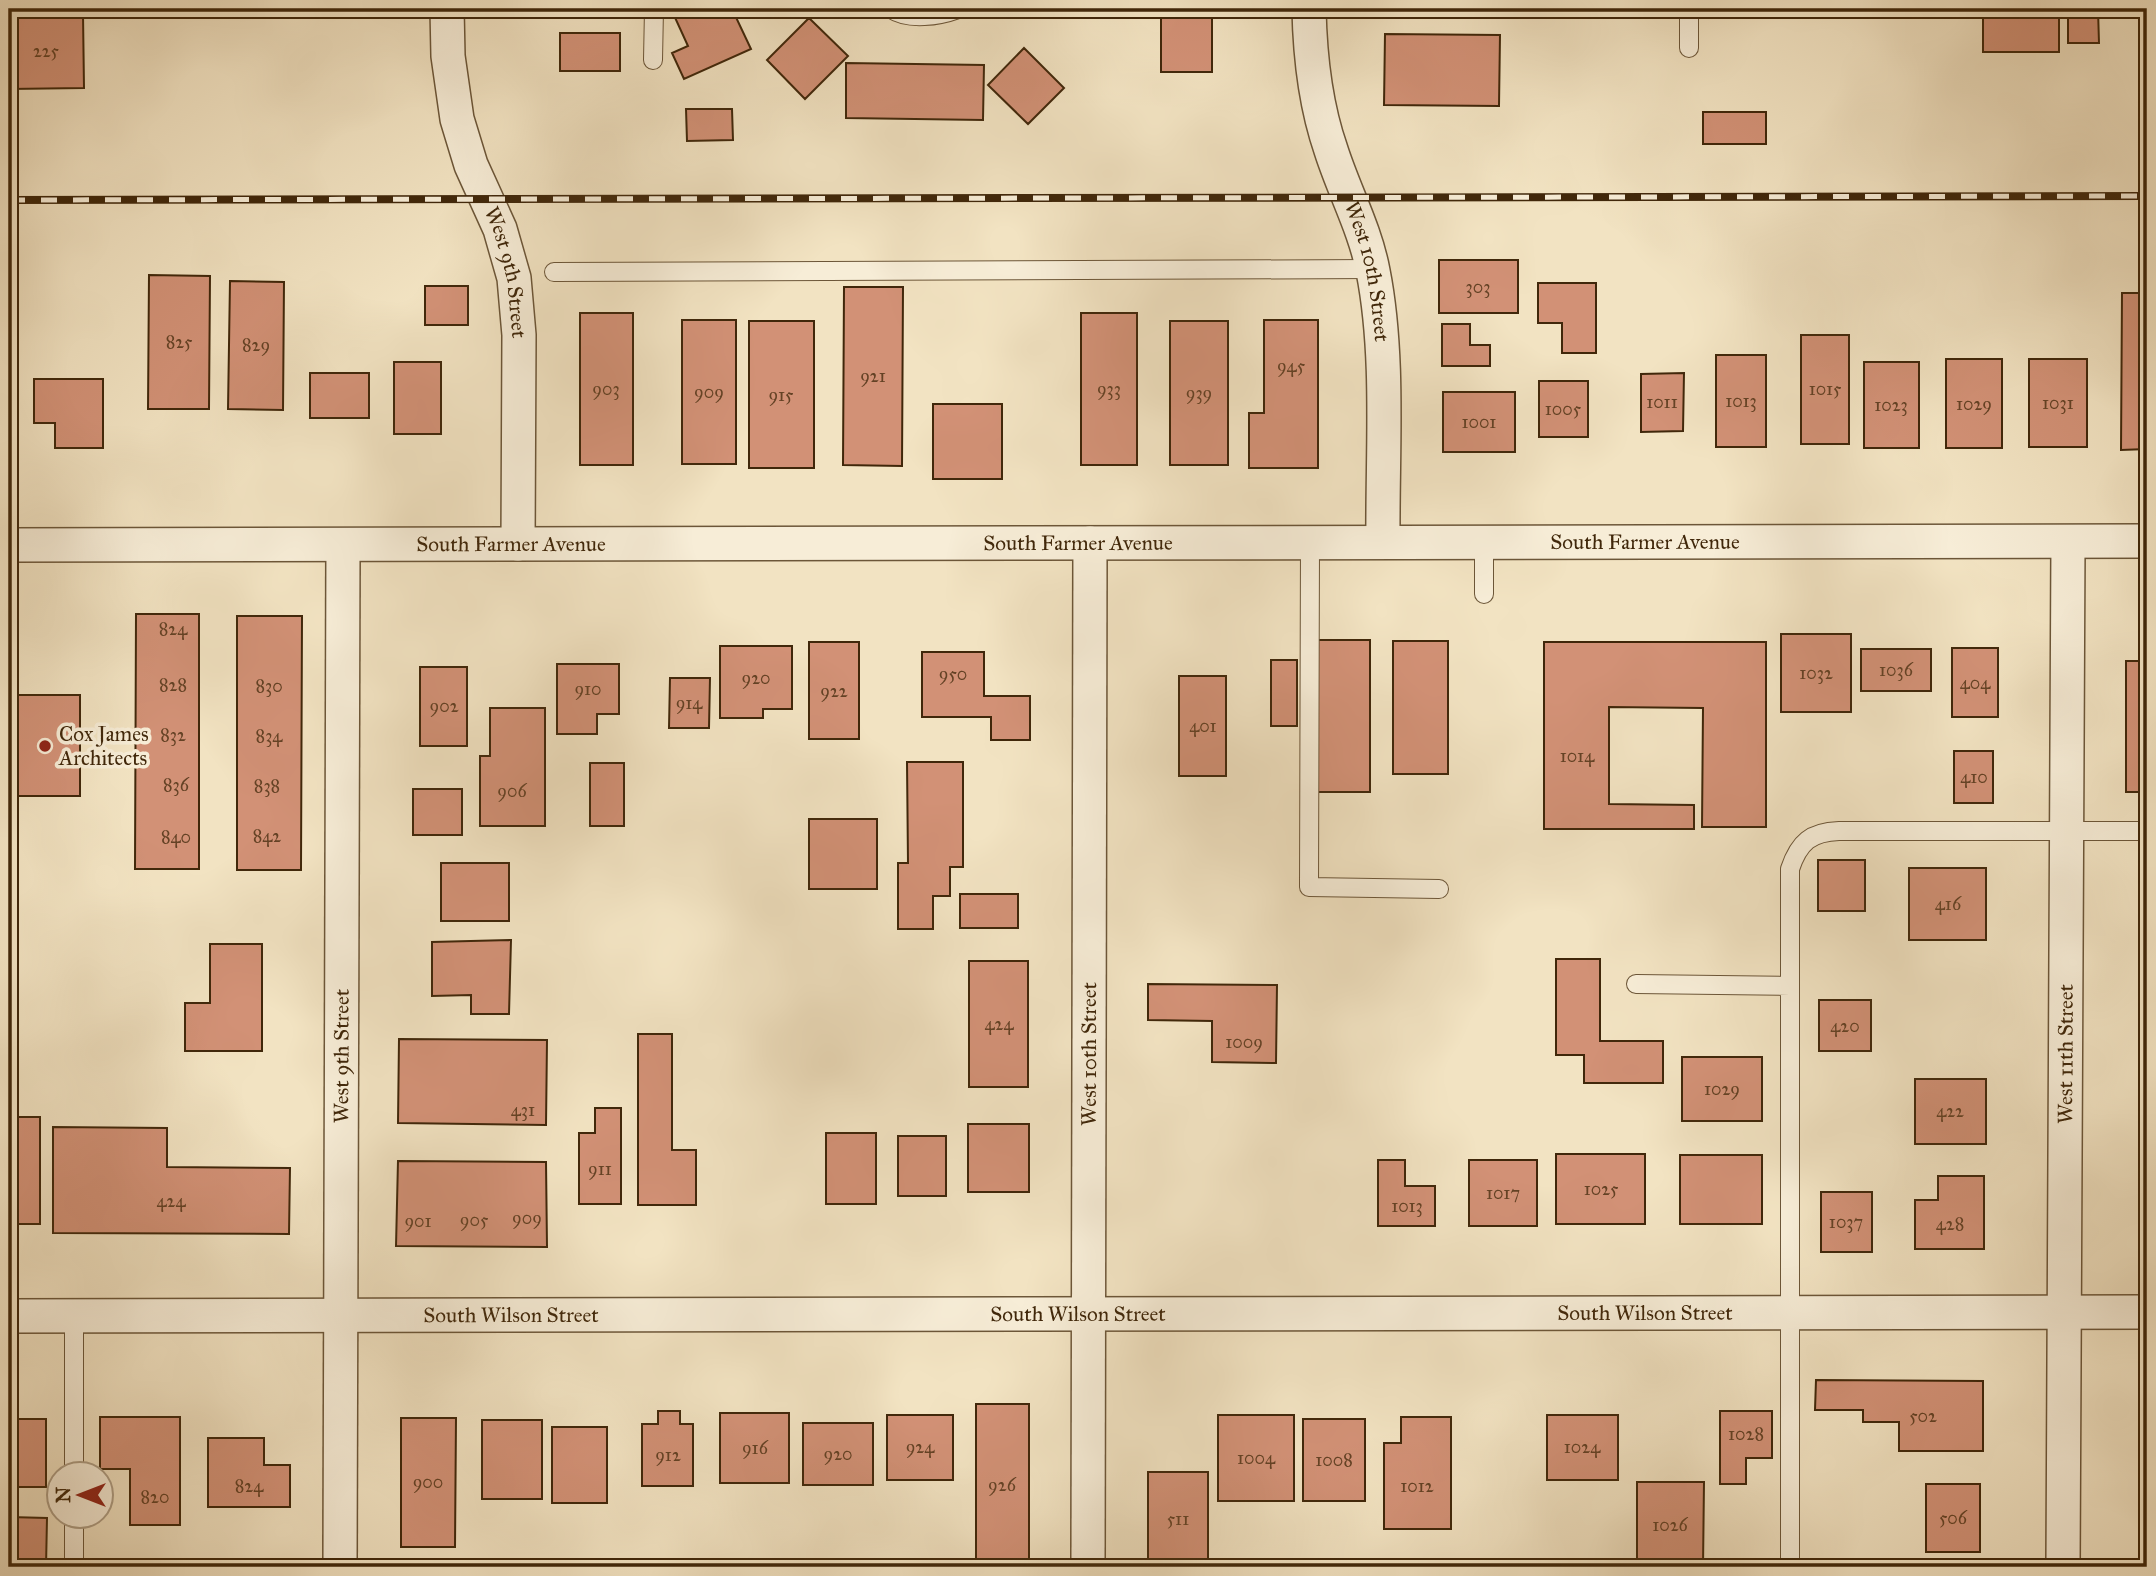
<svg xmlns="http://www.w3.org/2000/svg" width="2156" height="1576" viewBox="0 0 2156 1576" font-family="'IM FELL Great Primer',serif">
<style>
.building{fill:#d29176;stroke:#40270a;stroke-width:2}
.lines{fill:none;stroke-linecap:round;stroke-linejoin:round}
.service-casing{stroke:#6c5638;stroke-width:20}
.minor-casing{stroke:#6c5638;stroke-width:36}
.service{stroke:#f7edd7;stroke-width:18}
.minor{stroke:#f7edd7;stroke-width:33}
.rail-casing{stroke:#40270a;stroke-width:8}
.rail{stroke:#f7edd7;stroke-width:5;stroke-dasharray:16;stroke-linecap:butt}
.poi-dot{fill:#8f2418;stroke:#f7edd7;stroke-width:2.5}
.labels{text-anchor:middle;stroke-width:7;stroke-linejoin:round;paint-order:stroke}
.number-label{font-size:18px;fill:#644225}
.street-label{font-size:21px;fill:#40270a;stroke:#f7edd7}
.poi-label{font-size:21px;fill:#40270a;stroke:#f7edd7;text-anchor:start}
</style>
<rect width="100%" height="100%" fill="#f2e3c2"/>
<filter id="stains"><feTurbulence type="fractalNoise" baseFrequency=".00286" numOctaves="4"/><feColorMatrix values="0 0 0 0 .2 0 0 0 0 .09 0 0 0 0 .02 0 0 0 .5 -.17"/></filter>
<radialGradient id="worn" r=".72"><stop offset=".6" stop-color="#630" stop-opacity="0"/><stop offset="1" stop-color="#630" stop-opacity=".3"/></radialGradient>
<!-- building -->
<path class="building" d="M9,9H93V14H83L84,88L9,89Z
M676,9H737L733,11L751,49L684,79L672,53L688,46L672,11Z
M1006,9H1067V18H1006Z
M1161,9H1212V72H1161Z
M1983,9H2059V52H1983Z
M2068,9H2098L2099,43H2068Z
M809,18L848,56L805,99L767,60Z
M560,33H620V71H560Z
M1385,34L1500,35L1499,106L1384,105Z
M1024,48L1064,88L1028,124L988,85Z
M846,63L984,65L983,120L846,118Z
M686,109H732L733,140L687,141Z
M1703,112H1766V144H1703Z
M1439,260H1518V313H1439Z
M149,275L210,276L209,409H148Z
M230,281L284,282L283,410L228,409Z
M1538,283H1596V353H1562V323H1538Z
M425,286H468V325H425Z
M844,287H903L902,466L843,465Z
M2122,293H2147V449L2121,450Z
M580,313H633V465H580Z
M1081,313H1137V465H1081Z
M682,320H736V464H682Z
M1264,320H1318V468H1249V413H1264Z
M749,321H814V468H749Z
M1170,321H1228V465H1170Z
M1442,324H1470V345H1490V366H1442Z
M1801,335H1849V444H1801Z
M1716,355H1766V447H1716Z
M1946,359H2002V448H1946Z
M2029,359H2087V447H2029Z
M394,362H441V434H394Z
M1864,362H1919V448H1864Z
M310,373H369V418H310Z
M1684,373L1683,431L1641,432V374Z
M34,379H103V448H55V423H34Z
M1539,381H1588V437H1539Z
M1443,392H1515V452H1443Z
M933,404H1002V479H933Z
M136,614H199V869H135Z
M237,616H302L301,870H237Z
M1781,634H1851V712H1781Z
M1313,640H1370V792H1313Z
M1393,641H1448V774H1393Z
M809,642H859V739H809Z
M1544,642H1766V827H1702L1703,708L1609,707V804L1694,805V829H1544Z
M720,646H792V709H763V718H720Z
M1952,648H1998V717H1952Z
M1861,649H1931V691H1861Z
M922,652H984V696H1030V740H991V717H922Z
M1271,660H1297V726H1271Z
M2126,661H2147V792H2126Z
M557,664H619V714H597V734H557Z
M420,667H467V746H420Z
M1179,676H1226V776H1179Z
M670,678H710L709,728H669Z
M9,695H80V796H9Z
M490,708H545V826H480V756H490Z
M1954,751H1993V803H1954Z
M907,762H963V867H950V896H933V929H898V863H908Z
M590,763H624V826H590Z
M413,789H462V835H413Z
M809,819H877V889H809Z
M1818,860H1865V911H1818Z
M441,863H509V921H441Z
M1909,868H1986V940H1909Z
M960,894H1018V928H960Z
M511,940L509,1014H471V995L432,996V942Z
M210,944H262V1051H185V1003H210Z
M1556,959H1600V1041H1663V1083H1584V1055H1556Z
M969,961H1028V1087H969Z
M1148,984L1277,985L1276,1063L1212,1062V1021L1148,1020Z
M1819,1000H1871V1051H1819Z
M638,1034H672V1150H696V1205H638Z
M399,1039L547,1040L546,1125L398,1123Z
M1682,1057H1762V1121H1682Z
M1915,1079H1986V1144H1915Z
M595,1108H621V1204H579V1133H595Z
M9,1117H40V1224H9Z
M968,1124H1029V1192H968Z
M53,1127L167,1128V1167L290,1168L289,1234L53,1233Z
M826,1133H876V1204H826Z
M898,1136H946V1196H898Z
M1556,1154H1645V1224H1556Z
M1680,1155H1762V1224H1680Z
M1378,1160H1405V1186H1435V1226H1378Z
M1469,1160H1537V1226H1469Z
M398,1161L546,1162L547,1247L396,1246Z
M1938,1176H1984V1249H1915V1200H1938Z
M1821,1192H1872V1252H1821Z
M1816,1380L1983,1381V1451H1899V1422H1863V1410H1815Z
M2141,1383H2147V1457H2141Z
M976,1404H1029V1567H976Z
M658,1411H680V1424H693V1486H642V1424H658Z
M1720,1411H1772V1458H1746V1484H1720Z
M720,1413H789V1483H720Z
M887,1415H953V1480H887Z
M1218,1415H1294V1501H1218Z
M1547,1415H1618V1480H1547Z
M100,1417H180V1525H130V1469H100Z
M1401,1417H1451V1529H1384V1443H1401Z
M401,1418H456L455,1547H401Z
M9,1419H46V1487H9Z
M1303,1419H1365V1501H1303Z
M482,1420H542V1499H482Z
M803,1423H873V1485H803Z
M552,1427H607V1503H552Z
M208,1438H264V1465H290V1507H208Z
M1148,1472H1208V1567H1148Z
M1637,1482H1704L1703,1567H1637Z
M1926,1484H1980V1552H1926Z
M2141,1496H2147V1551H2141Z
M9,1517L47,1518L46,1567H18L19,1563L9,1562Z"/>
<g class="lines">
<defs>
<path id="service" d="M891,9C909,21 939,16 958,9
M1689,9V48
M653,60L654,9
M554,272L1373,269
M1310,542L1309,887L1439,889
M1484,542V594
M1636,984L1790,986
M74,1316V1474
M74,1516V1567
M1790,1567V869C1799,842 1811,832 1839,831H2147"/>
<g id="minor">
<path id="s1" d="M447,9L448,56L457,119L471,165L500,229L514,278L519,335L518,544"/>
<path id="s2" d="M1309,9C1310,58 1315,104 1331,150C1344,191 1365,229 1373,271C1390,357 1382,455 1383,542"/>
<path id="s3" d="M9,545L2147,541"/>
<path id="s4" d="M9,1316L2147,1312"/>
<path id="s5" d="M340,1567L343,545"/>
<path id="s6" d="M1088,1567L1090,543"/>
<path id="s7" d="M2063,1567L2068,542"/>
</g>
</defs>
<!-- service casing -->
<use href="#service" class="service-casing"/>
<!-- minor casing -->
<use href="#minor" class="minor-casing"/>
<!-- service -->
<use href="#service" class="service"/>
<!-- minor -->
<use href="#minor" class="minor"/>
<defs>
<path id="rail" d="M9,200L2147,196"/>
</defs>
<!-- rail casing -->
<use href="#rail" class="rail-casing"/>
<!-- rail -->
<use href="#rail" class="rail"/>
</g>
<!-- markers -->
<circle class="poi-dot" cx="45" cy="746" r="7"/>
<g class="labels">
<!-- number labels -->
<g class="number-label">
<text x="46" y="57">225</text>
<text x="1478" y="293">303</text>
<text x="179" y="348">825</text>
<text x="256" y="351">829</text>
<text x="1291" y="372">945</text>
<text x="873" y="382">921</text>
<text x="606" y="395">903</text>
<text x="1109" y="395">933</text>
<text x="1825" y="395">1015</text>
<text x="709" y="398">909</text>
<text x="1199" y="399">939</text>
<text x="781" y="401">915</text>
<text x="1741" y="407">1013</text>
<text x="1662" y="408">1011</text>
<text x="2058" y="409">1031</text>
<text x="1974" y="410">1029</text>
<text x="1891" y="411">1023</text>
<text x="1563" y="415">1005</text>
<text x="1479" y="428">1001</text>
<text x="173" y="635">824</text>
<text x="1896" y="676">1036</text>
<text x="1816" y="679">1032</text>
<text x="953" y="680">950</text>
<text x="756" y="684">920</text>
<text x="1975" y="689">404</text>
<text x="173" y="691">828</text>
<text x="269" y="692">830</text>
<text x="588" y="695">910</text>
<text x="834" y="697">922</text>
<text x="689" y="709">914</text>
<text x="444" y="712">902</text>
<text x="1203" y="732">401</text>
<text x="173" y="741">832</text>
<text x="269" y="742">834</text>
<text x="1577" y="762">1014</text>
<text x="1974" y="783">410</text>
<text x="176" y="791">836</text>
<text x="267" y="792">838</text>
<text x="512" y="797">906</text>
<text x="267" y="842">842</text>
<text x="176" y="843">840</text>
<text x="1948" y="910">416</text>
<text x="999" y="1030">424</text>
<text x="1845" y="1032">420</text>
<text x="1244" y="1048">1009</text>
<text x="1722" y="1095">1029</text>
<text x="523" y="1116">431</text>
<text x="1950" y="1117">422</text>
<text x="600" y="1175">911</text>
<text x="1601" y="1195">1025</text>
<text x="1503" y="1199">1017</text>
<text x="171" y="1207">424</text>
<text x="1407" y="1212">1013</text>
<text x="527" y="1224">909</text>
<text x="474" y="1226">905</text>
<text x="418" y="1227">901</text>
<text x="1846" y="1228">1037</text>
<text x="1950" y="1230">428</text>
<text x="1923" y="1422">502</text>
<text x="1746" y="1440">1028</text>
<text x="920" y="1453">924</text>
<text x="1582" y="1453">1024</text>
<text x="755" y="1454">916</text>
<text x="838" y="1460">920</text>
<text x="668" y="1461">912</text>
<text x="1256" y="1464">1004</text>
<text x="1334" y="1466">1008</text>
<text x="428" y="1488">900</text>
<text x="1002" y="1491">926</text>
<text x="249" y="1492">824</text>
<text x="1417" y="1492">1012</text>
<text x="155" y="1503">820</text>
<text x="1953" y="1524">506</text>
<text x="1178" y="1525">511</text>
<text x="1670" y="1531">1026</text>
</g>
<!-- street labels -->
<g class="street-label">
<text dy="7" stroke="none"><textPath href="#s1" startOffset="273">West 9th Street</textPath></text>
<text dy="7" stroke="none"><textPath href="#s2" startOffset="271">West 10th Street</textPath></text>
<text dy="7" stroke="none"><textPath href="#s3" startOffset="1636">South Farmer Avenue</textPath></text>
<text dy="7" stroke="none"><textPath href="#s3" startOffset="1069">South Farmer Avenue</textPath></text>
<text dy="7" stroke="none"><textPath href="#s3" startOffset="502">South Farmer Avenue</textPath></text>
<text dy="7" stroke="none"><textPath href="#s6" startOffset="513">West 10th Street</textPath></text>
<text dy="7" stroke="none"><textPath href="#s7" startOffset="513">West 11th Street</textPath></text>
<text dy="7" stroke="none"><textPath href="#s5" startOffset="511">West 9th Street</textPath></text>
<text dy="7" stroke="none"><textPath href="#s4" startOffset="1636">South Wilson Street</textPath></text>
<text dy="7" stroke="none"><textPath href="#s4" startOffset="1069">South Wilson Street</textPath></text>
<text dy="7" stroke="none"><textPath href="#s4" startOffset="502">South Wilson Street</textPath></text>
</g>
<!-- poi labels -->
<g class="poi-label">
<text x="59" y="741">Cox James<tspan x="59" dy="24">Architects</tspan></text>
</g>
</g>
<!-- margin -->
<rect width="2156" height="1576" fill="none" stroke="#f2e3c2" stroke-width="35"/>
<rect x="10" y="10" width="2135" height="1555" fill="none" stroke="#40270a" stroke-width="3.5"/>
<rect x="18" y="18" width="2121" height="1541" fill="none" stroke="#40270a" stroke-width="2"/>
<!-- north arrow -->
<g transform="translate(80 1495) rotate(270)"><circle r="33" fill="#f7edd7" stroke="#ae9e85" stroke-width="2"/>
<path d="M0-5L12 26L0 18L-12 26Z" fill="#8f2418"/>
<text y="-10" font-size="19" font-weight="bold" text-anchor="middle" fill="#40270a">N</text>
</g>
<rect width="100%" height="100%" filter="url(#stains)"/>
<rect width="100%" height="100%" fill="url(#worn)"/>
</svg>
